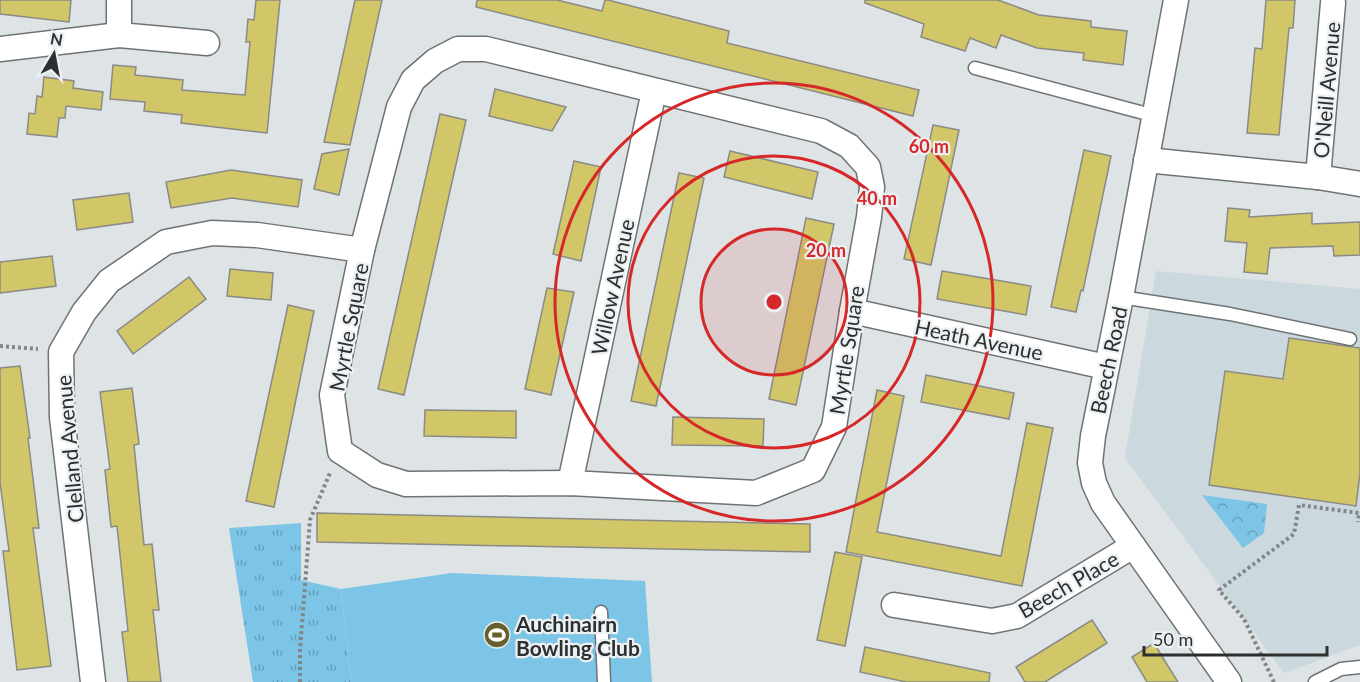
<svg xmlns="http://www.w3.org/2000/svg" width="1360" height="682" viewBox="0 0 1360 682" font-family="Lato,sans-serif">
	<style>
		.built { fill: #cbd8dd }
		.grass { fill: url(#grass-tufts) }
		.park { fill: url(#park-crowns) }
		.pitch { fill: #7cc5e6 }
		.building { fill: #d2c768; stroke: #8a8a86; stroke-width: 1.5 }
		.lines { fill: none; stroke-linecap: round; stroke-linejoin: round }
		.lane-casing { stroke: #6f7375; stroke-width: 15 }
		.street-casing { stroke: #6f7375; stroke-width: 27 }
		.path { stroke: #838688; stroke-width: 4; stroke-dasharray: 3 3; stroke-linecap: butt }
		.lane { stroke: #fff; stroke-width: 12 }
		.street { stroke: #fff; stroke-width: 24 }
		.ring { fill: none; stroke: #d62828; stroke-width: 3 }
		.labels { text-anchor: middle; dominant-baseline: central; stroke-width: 4.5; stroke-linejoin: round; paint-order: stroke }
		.street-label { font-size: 21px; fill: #2c2e2f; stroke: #ebf0f2 }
		.poi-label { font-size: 21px; font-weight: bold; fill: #2c2e2f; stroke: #ebf0f2; text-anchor: start }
		.centre { fill: #d62828; stroke: #ebf0f2; stroke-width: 3 }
		.ring-label { font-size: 18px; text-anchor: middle; font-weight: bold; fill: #d62828; stroke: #ebf0f2; stroke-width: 4.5; stroke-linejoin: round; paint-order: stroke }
	</style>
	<defs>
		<pattern id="grass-tufts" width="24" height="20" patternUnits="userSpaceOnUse" patternTransform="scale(1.5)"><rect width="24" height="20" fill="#7cc5e6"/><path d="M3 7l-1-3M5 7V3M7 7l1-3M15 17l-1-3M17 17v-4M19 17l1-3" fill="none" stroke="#66a0bb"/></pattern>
		<pattern id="park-crowns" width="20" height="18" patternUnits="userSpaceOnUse" patternTransform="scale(1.5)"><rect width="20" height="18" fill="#7cc5e6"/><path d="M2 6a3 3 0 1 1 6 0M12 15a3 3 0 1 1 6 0" fill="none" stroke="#66a0bb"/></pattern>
	</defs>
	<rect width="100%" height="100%" fill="#dee3e5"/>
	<polygon class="built" points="1156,271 1360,289 1360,645 1284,673 1125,458"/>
	<polygon class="grass" points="301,523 301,580 341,589 351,682 253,682 229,528"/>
	<polygon class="park" points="1202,495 1267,504 1264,533 1243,548"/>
	<polygon class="pitch" points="452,573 645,581 652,682 351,682 341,589"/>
	<g class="building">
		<polygon points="0,0 71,0 69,22 0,14"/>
		<polygon points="256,0 280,0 267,133 181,123 182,115 144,111 145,102 110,99 113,65 136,67 135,75 183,80 182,90 245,95 250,42 246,42 248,19 254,20"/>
		<polygon points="355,0 382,0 350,145 324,142"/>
		<polygon points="477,0 557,0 602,11 605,0 608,0 729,31 727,43 919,90 913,116 476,7"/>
		<polygon points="865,0 998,0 1039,15 1091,21 1091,27 1127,31 1123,65 1083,60 1084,53 1037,48 1001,35 996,48 970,38 965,51 921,37 924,24 865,3"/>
		<polygon points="1266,0 1295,0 1293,28 1289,28 1279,135 1247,133 1255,48 1262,49"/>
		<polygon points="44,77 74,81 73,88 103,92 101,110 66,106 65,118 59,118 57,137 27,134 29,113 35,114 37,96 42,97"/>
		<polygon points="495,89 566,107 552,131 489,116"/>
		<polygon points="440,114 466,120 404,395 378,389"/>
		<polygon points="933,125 959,130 931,265 904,259"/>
		<polygon points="349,149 339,195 314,189 322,154"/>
		<polygon points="1084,150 1111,156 1083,291 1081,290 1076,312 1051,307"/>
		<polygon points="730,151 818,172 812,199 724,177"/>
		<polygon points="574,161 601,167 581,261 553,254"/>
		<polygon points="231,170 302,180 298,207 232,198 171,208 166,182"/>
		<polygon points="679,173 704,178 656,406 631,401"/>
		<polygon points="129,193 133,222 77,230 73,200"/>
		<polygon points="1228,208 1250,210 1249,217 1312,213 1312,224 1360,222 1360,255 1334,256 1333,246 1270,248 1267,274 1244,272 1247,243 1225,241"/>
		<polygon points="806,218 834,224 796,405 769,399"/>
		<polygon points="52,256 56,286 0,293 0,262"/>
		<polygon points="230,269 273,273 271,300 227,296"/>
		<polygon points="942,271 1031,286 1026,315 937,299"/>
		<polygon points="189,277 206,299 133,354 117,331"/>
		<polygon points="547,288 574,292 551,395 525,389"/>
		<polygon points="288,305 314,311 274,507 246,501"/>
		<polygon points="1289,338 1360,348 1360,473 1356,506 1209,485 1225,371 1283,379"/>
		<polygon points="20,366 30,438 28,438 39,528 33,528 51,666 17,670 3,551 9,551 0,482 0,368"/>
		<polygon points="926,375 1014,393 1009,419 921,402"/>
		<polygon points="132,388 139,444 134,445 144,545 152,544 159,610 153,610 161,682 128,682 122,632 128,631 117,526 111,527 105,470 110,469 100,392"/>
		<polygon points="877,390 904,396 877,532 1001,556 1027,423 1053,428 1022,586 846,552"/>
		<polygon points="425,410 516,411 516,438 424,436"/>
		<polygon points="673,417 764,419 763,446 672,445"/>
		<polygon points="317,513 810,524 810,552 317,542"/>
		<polygon points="835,552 862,557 845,646 817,640"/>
		<polygon points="1092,620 1107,643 1045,682 1025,682 1016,667"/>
		<polygon points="1154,643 1163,658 1178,682 1147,682 1132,657"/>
		<polygon points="865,647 990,673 989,682 906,682 860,672"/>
	</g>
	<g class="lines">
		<defs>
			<g id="lane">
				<polyline points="975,68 1155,116"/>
				<polyline points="1121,297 1230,314 1350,339"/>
				<polyline points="601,612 604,682"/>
				<polyline points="1315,682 1341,669 1360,667"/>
			</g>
			<g id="street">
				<polyline points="119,0 119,35"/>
				<polyline points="1176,0 1121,297 1093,436 1090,463 1094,483 1103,503 1229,682"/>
				<polyline points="0,49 119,35 207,43"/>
				<polygon points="458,49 486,49 821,131 849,146 868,167 872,187 869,217 852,311 834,427 813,470 756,493 570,483 406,484 377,475 340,451 332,395 362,250 399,107 413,80 435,61"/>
				<polyline points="1146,160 1318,177 1360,184"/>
				<polyline points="1318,177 1333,3"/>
				<polyline points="852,311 1106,367"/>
				<polyline points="570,483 654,91"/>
				<polyline points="894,605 992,621 1017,616 1133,546"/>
				<polyline points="93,682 62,417 61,352 84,312 109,281 166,242 212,233 257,235 362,250"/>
			</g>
		</defs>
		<use href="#lane" class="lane-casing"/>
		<use href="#street" class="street-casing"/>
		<g class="path">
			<polyline points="0,346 38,349"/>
			<polyline points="300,682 300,650 310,520 330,473"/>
			<polyline points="1274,682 1244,619 1219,590 1294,534 1299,505 1359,513 1358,522"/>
		</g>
		<use href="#lane" class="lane"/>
		<use href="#street" class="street"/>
	</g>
	<circle cx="774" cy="302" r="73" fill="#d62828" fill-opacity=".12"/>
	<g class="ring">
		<circle cx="774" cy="302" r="73"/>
		<circle cx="774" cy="302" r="146"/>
		<circle cx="774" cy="302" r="219"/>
	</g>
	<defs>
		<symbol id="stadium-disc" viewBox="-11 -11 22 22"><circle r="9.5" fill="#66602d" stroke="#ebf0f2"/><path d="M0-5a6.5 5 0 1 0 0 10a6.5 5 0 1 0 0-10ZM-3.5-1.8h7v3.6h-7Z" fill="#fff"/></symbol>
	</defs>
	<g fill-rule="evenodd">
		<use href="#stadium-disc" x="482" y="620" width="30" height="30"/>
	</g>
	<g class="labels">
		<g class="street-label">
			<text transform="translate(1326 90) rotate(-85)">O'Neill Avenue</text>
			<text transform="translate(612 287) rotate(-78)">Willow Avenue</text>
			<text transform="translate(348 327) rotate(-79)">Myrtle Square</text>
			<text transform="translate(979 339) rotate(12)">Heath Avenue</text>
			<text transform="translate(846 350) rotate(-81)">Myrtle Square</text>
			<text transform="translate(1108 360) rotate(-78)">Beech Road</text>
			<text transform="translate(69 449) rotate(-95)">Clelland Avenue</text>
			<text transform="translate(1068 584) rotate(-30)">Beech Place</text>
		</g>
		<g class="poi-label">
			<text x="516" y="623">Auchinairn<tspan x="516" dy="24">Bowling Club</tspan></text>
		</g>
	</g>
	<circle cx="774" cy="302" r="9" class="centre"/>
	<g class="ring-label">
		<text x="929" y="153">60 m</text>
		<text x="877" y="205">40 m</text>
		<text x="826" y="257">20 m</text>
	</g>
	<g transform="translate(54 54) rotate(10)" stroke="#ebf0f2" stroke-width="4.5" paint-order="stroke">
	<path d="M0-4.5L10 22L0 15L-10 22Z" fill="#2c2e2f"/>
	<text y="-9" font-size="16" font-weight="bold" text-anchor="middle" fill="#2c2e2f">N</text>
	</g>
	<path d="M1144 646v9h183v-9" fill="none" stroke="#2c2e2f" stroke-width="3"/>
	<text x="1153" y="646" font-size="18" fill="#2c2e2f" stroke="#ebf0f2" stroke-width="4.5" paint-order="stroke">50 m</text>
</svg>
